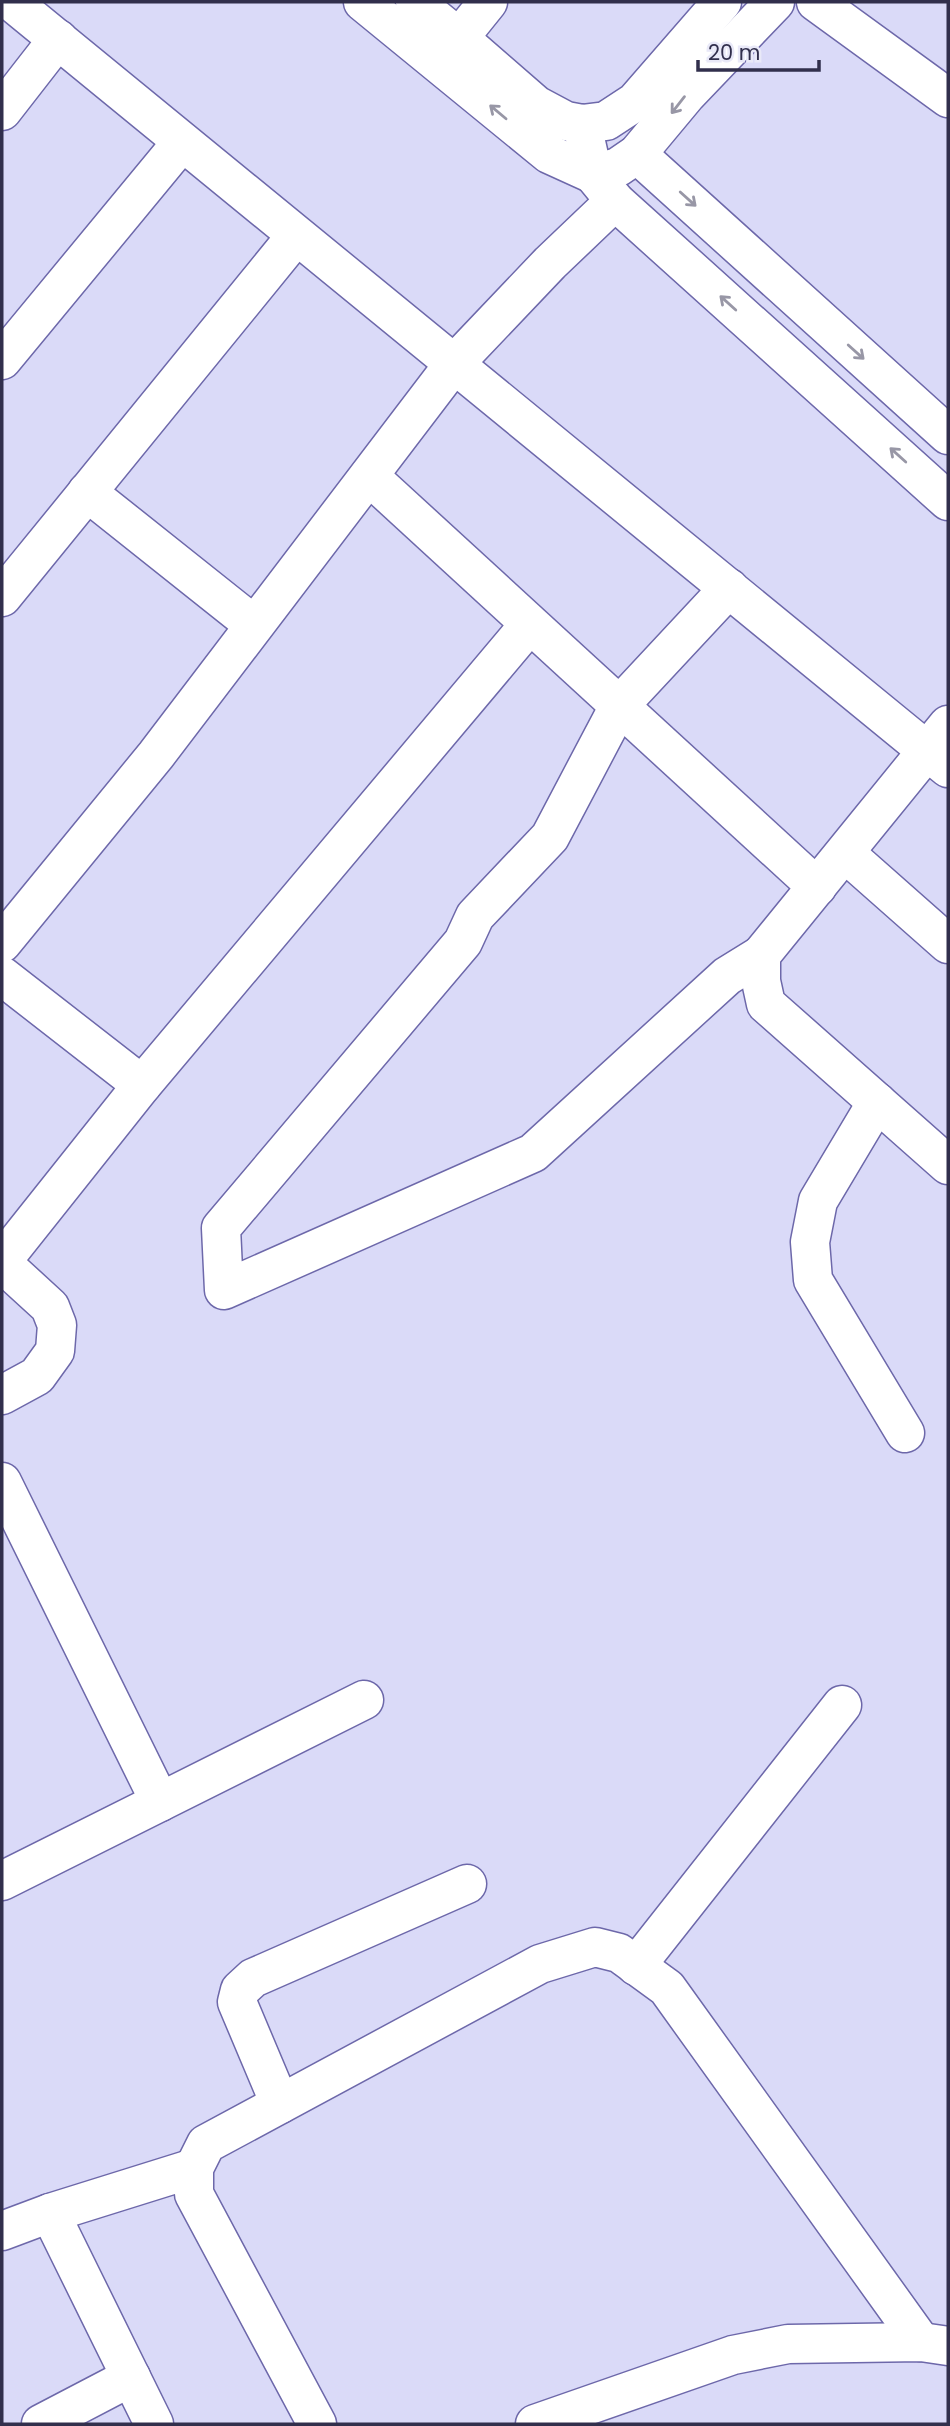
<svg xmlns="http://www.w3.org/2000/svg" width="950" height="2426" viewBox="0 0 950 2426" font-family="Poppins,sans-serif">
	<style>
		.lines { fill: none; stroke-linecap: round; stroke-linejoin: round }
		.minor-casing { stroke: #6d68aa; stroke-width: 41 }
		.minor { stroke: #fff; stroke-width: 38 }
		.oneway { stroke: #9897a6 }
	</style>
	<rect width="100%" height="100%" fill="#dadaf8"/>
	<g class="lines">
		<defs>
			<g id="minor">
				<polyline points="12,2 948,768"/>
				<polyline points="363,2 549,154 593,174 618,167 637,154 687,94 775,2"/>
				<polyline points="415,2 459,38 536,105 566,121 582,124 606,121 635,102 722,2"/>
				<polyline points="816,2 948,98"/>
				<polyline points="459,38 488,2"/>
				<polyline points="2,111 58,39"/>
				<polyline points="582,124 593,174 615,201 948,501"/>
				<polyline points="637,154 948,435"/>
				<polyline points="2,360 182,142"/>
				<polyline points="369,476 817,887"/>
				<polyline points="87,492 254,625"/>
				<polyline points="729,588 619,706 550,837 475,916 463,942 221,1228 224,1290 533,1153 727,976 761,955"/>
				<polyline points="2,597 296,236"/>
				<polyline points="948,725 761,955 761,981 766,1004 948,1165"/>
				<polyline points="845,853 948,944"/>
				<polyline points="2,943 156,755 453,365 550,263 615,201"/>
				<polyline points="2,976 142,1085"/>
				<polyline points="877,1102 818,1201 810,1242 813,1280 905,1433"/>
				<polyline points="2,1261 142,1085 529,625"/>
				<polyline points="2,1263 50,1307 57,1325 55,1351 37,1376 2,1395"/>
				<polyline points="2,1482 160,1802"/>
				<polyline points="2,1881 364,1700"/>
				<polyline points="636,1966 842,1705"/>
				<polyline points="280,2104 237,2002 240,1990 253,1978 467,1884"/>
				<polyline points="50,2213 154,2424"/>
				<polyline points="2,2231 50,2213 194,2168"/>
				<polyline points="41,2424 131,2377"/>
				<polyline points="317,2424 194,2194 194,2168 206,2144 540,1964 595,1947 619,1953 667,1988 921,2342"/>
				<polyline points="535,2424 733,2355 788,2344 921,2342 948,2346"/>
			</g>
		</defs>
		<use href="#minor" class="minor-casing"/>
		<use href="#minor" class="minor"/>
	</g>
	<defs><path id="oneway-shaft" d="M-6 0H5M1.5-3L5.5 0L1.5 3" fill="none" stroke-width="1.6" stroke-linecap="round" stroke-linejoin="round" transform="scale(1.75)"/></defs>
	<g class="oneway">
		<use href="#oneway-shaft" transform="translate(678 105) rotate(128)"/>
		<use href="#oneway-shaft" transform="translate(498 112) rotate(-140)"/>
		<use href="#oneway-shaft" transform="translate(688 199) rotate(42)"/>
		<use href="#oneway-shaft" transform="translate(728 303) rotate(-138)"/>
		<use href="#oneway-shaft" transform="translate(856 352) rotate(42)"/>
		<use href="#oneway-shaft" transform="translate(898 455) rotate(-138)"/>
	</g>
	<rect width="950" height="2426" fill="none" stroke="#312f4c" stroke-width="7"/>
	<path d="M698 60v10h121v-10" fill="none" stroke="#312f4c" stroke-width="3.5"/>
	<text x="708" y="60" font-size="21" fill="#312f4c" stroke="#e9e9f8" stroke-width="5" paint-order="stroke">20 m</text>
</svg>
